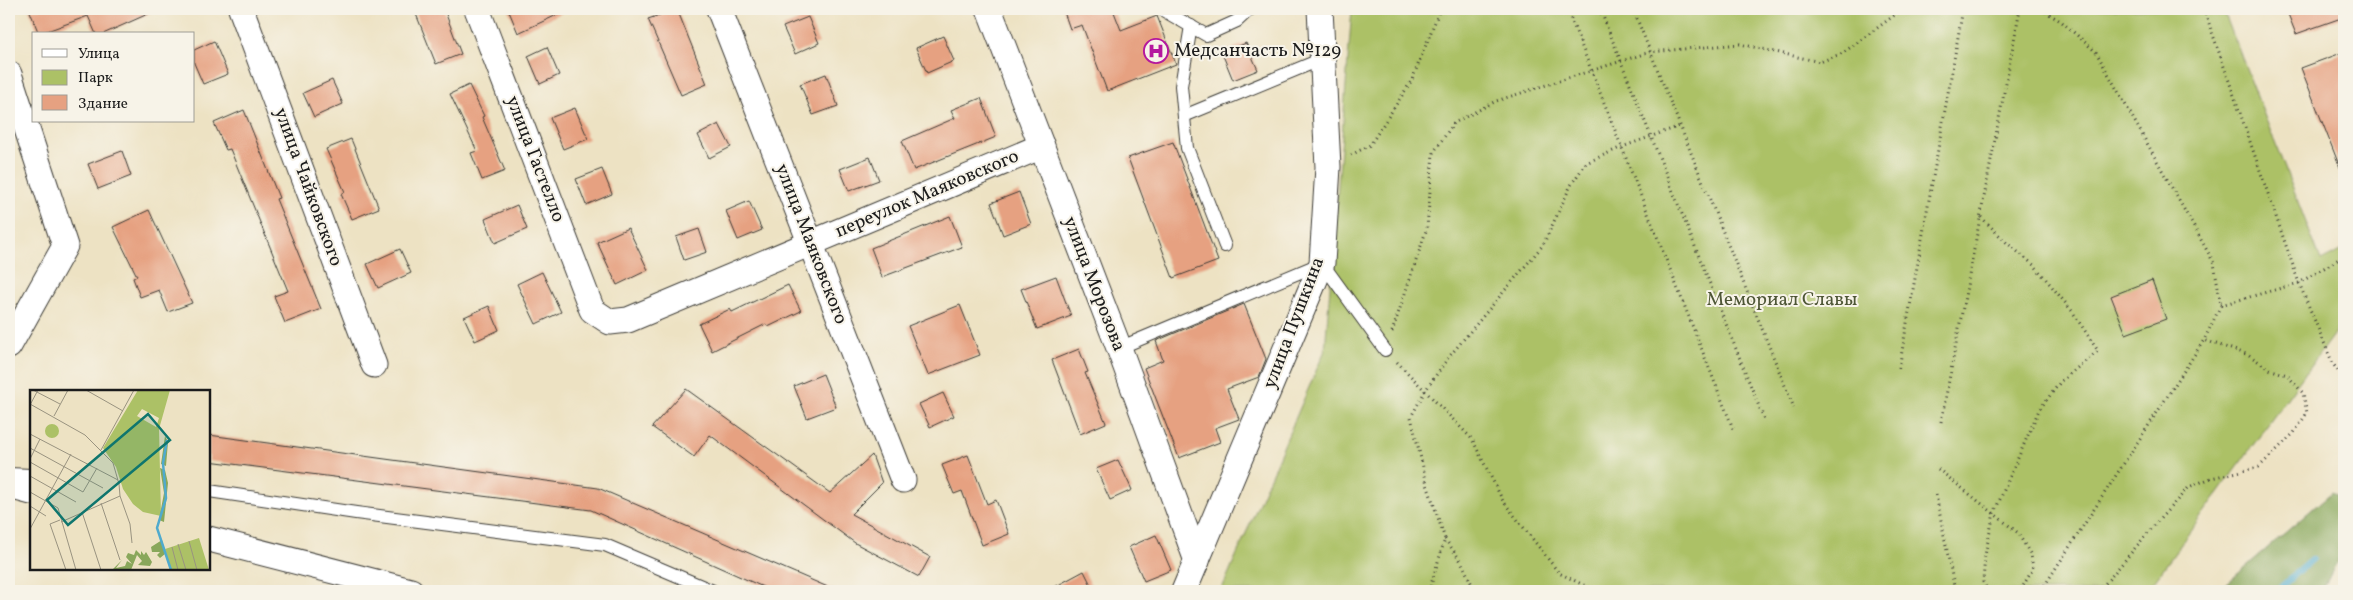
<svg xmlns="http://www.w3.org/2000/svg" width="2353" height="600" viewBox="0 0 2353 600" font-family="Vollkorn,serif">
	<style>
		.green { fill: #acc166; stroke: #646e41 }
		.forest { fill: #89a75b; stroke: #52623c }
		.lines { fill: none; stroke-linecap: round; stroke-linejoin: round }
		.stream { stroke: #50aacd; stroke-width: 6 }
		.building { fill: #e6a181 }
		.service-casing { stroke: #3b3a35; stroke-width: 14 }
		.minor-casing { stroke: #3b3a35; stroke-width: 27 }
		.path { stroke: #3b3a35; stroke-width: 3; stroke-dasharray: 1 4; stroke-linecap: butt }
		.service { stroke: #fff; stroke-width: 12 }
		.minor { stroke: #fff; stroke-width: 25 }
		.labels { text-anchor: middle; dominant-baseline: central; stroke-width: 4; stroke-linejoin: round; paint-order: stroke }
		.poi-label { font-size: 19px; fill: #1c1c1c; stroke: #f7f3e8; text-anchor: start }
		.street-label { font-size: 19px; fill: #1c1c1c; stroke: #f7f3e8 }
		.park-label { font-size: 19px; fill: #4e5636; stroke: #f7f3e8 }
		.inset-river { fill: none; stroke: #50aacd; stroke-width: 2.5 }
		.inset-road { fill: none; stroke: #999380; stroke-width: 1 }
		.view { fill: #0f766e; fill-opacity: 0.15; stroke: #0f766e; stroke-width: 2.5 }
		.inset-edge { fill: none; stroke: #1c1c1c; stroke-width: 2.5 }
	</style>
	<rect width="100%" height="100%" fill="#f7f3e8"/>
	<filter id="ink" filterUnits="userSpaceOnUse"><feTurbulence type="fractalNoise" baseFrequency=".02" numOctaves="2"/><feDisplacementMap in="SourceGraphic" scale="10" xChannelSelector="R" yChannelSelector="G"/><feConvolveMatrix kernelMatrix="1 2 1 2 8 2 1 2 1" color-interpolation-filters="sRGB"/></filter>
	<filter id="wash" filterUnits="userSpaceOnUse"><feTurbulence type="fractalNoise" baseFrequency=".0096" numOctaves="4" result="noise"/><feDisplacementMap in="SourceGraphic" scale="20" xChannelSelector="R" yChannelSelector="G"/><feGaussianBlur stdDeviation="1.12" result="paint"/><feColorMatrix in="noise" values="0 0 0 0 0 0 0 0 0 0 0 0 0 0 0 0 0 1.4 0 .05"/><feComposite in="paint" operator="in"/></filter>
	<g filter="url(#wash)">
		<rect width="100%" height="100%" fill="#ede2c3"/>
		<polygon class="green" points="1352,9 2223,9 2321,261 2344,249 2344,320 2147,591 1221,591 1325,350"/>
		<polygon class="forest" points="2332,492 2344,502 2344,548 2322,591 2218,591"/>
		<g class="lines">
			<polyline class="stream" points="2276,591 2313,559"/>
		</g>
		<g id="blocks">
			<g class="building">
				<polygon points="29,9 159,9 103,34 96,34 88,16 39,34"/>
				<polygon points="414,9 444,9 461,54 436,64"/>
				<polygon points="508,9 570,9 518,33"/>
				<polygon points="677,9 707,84 681,95 648,19"/>
				<polygon points="1063,9 1119,9 1114,12 1121,30 1157,16 1176,64 1107,91 1082,25 1070,29"/>
				<polygon points="2286,9 2344,9 2344,17 2296,34"/>
				<polygon points="808,17 819,43 795,54 783,27"/>
				<polygon points="943,36 954,61 927,73 916,48"/>
				<polygon points="214,41 228,74 203,84 194,63 194,50"/>
				<polygon points="1246,43 1258,70 1233,80 1222,53"/>
				<polygon points="547,47 559,75 540,84 528,56"/>
				<polygon points="2344,52 2344,175 2343,175 2301,68"/>
				<polygon points="826,74 838,106 813,115 800,84"/>
				<polygon points="332,80 343,104 314,117 303,93"/>
				<polygon points="469,85 484,116 482,117 505,171 482,180 471,153 477,151 450,94"/>
				<polygon points="981,98 996,137 914,170 902,141 955,118 951,110"/>
				<polygon points="575,108 588,139 563,149 550,118"/>
				<polygon points="244,110 279,198 276,199 321,309 285,323 274,296 288,291 230,149 226,150 214,123"/>
				<polygon points="719,124 731,147 709,158 698,135"/>
				<polygon points="351,139 379,208 352,219 341,194 345,192 326,149"/>
				<polygon points="1173,142 1218,261 1173,278 1128,158"/>
				<polygon points="122,151 131,176 98,189 88,164"/>
				<polygon points="870,157 879,180 849,191 840,169"/>
				<polygon points="602,169 612,194 586,205 576,179"/>
				<polygon points="1019,192 1031,224 1003,235 991,203"/>
				<polygon points="749,201 762,230 738,240 726,211"/>
				<polygon points="517,205 527,229 495,243 485,219"/>
				<polygon points="149,210 192,303 168,312 159,290 140,297 133,278 137,276 113,227"/>
				<polygon points="950,216 962,247 882,277 871,248"/>
				<polygon points="628,228 648,270 617,285 597,242"/>
				<polygon points="699,229 707,252 684,260 676,237"/>
				<polygon points="400,249 411,273 378,288 367,264"/>
				<polygon points="542,272 561,312 536,324 517,284"/>
				<polygon points="1056,276 1071,316 1037,329 1021,289"/>
				<polygon points="2152,280 2166,319 2126,334 2111,296"/>
				<polygon points="788,285 801,311 768,327 766,324 712,351 699,324 730,309 732,312"/>
				<polygon points="1244,304 1266,359 1259,377 1227,389 1239,419 1215,428 1220,442 1179,458 1144,368 1163,360 1156,341"/>
				<polygon points="960,305 980,355 928,375 908,326"/>
				<polygon points="489,306 499,330 475,341 464,317"/>
				<polygon points="1079,349 1088,372 1085,373 1106,423 1080,434 1052,360"/>
				<polygon points="823,374 836,407 807,418 794,386"/>
				<polygon points="686,389 830,493 872,455 882,483 851,514 930,557 919,577 855,543 710,435 694,457 652,427"/>
				<polygon points="943,393 954,416 930,427 919,404"/>
				<polygon points="209,435 598,488 837,591 772,591 591,510 209,461"/>
				<polygon points="968,455 987,504 996,500 1009,534 982,545 962,491 954,494 942,465"/>
				<polygon points="1118,460 1132,490 1110,500 1096,469"/>
				<polygon points="1156,535 1171,570 1144,581 1129,547"/>
				<polygon points="1084,571 1094,591 1047,591"/>
			</g>
		</g>
	</g>
	<g filter="url(#ink)">
		<use href="#blocks" fill-opacity="0" stroke="#3b3a35" stroke-width="1"/>
		<g class="lines">
			<defs>
				<g id="service">
					<polyline points="1161,9 1206,35 1237,21 1250,9"/>
					<polyline points="1191,26 1181,86 1187,148 1225,246"/>
					<polyline points="1184,116 1322,59"/>
					<polyline points="1119,348 1322,263 1385,350"/>
					<polyline points="9,474 31,475"/>
					<polyline points="209,491 356,513 605,545 713,591"/>
				</g>
				<g id="minor">
					<polyline points="241,9 374,365"/>
					<polyline points="477,9 592,310 610,322 628,320 1042,146"/>
					<polyline points="719,9 903,480"/>
					<polyline points="989,9 1119,348 1197,561"/>
					<polyline points="9,74 65,246 9,346"/>
					<polyline points="9,486 31,492"/>
					<polyline points="209,539 411,591"/>
					<polyline points="1184,591 1322,263 1328,167 1320,9"/>
				</g>
			</defs>
			<use href="#service" class="service-casing"/>
			<use href="#minor" class="minor-casing"/>
			<g class="path">
				<polyline points="1567,9 1734,431"/>
				<polyline points="1600,9 1764,419"/>
				<polyline points="1633,9 1794,408"/>
				<polyline points="2041,9 2062,22 2096,52 2214,263 2221,305 2204,340 2041,591"/>
				<polyline points="2204,9 2299,283 2333,364 2344,379"/>
				<polyline points="1351,155 1370,145 1412,80 1440,9"/>
				<polyline points="1981,217 2007,243 2035,266 2072,311 2098,351 2061,381 2039,410 1994,513 1985,555 1983,582 1988,591"/>
				<polyline points="2221,305 2299,283 2344,256"/>
				<polyline points="1392,332 1427,228 1433,153 1454,123 1496,101 1650,52 1740,44 1820,62 1843,53 1903,9"/>
				<polyline points="1397,362 1472,439 1503,501 1559,573 1596,591"/>
				<polyline points="1899,368 1963,9"/>
				<polyline points="1941,422 2020,9"/>
				<polyline points="1938,469 2017,532 2031,555 2033,569 2020,591"/>
				<polyline points="1936,495 1955,591"/>
				<polyline points="1445,539 1461,561 1475,591"/>
				<polyline points="1429,591 1445,539 1427,484 1411,417 1425,391 1448,358 1543,245 1571,185 1586,163 1622,147 1680,126"/>
				<polyline points="2099,591 2157,522 2189,487 2211,478 2259,467 2294,433 2307,413 2303,393 2287,375 2269,369 2249,355 2204,340"/>
			</g>
			<use href="#service" class="service"/>
			<use href="#minor" class="minor"/>
		</g>
	</g>
	<defs>
		<symbol id="hospital-ring" viewBox="-11 -11 22 22"><circle r="9.5" fill="#f7f3e8" stroke="#b5179e" stroke-width="1.5"/><path d="M-5-5h3v3.5h4V-5h3V5h-3V1.5h-4V5h-3Z" fill="#b5179e"/></symbol>
	</defs>
	<g fill-rule="evenodd">
		<use href="#hospital-ring" x="1142" y="37" width="28" height="28"/>
	</g>
	<g class="labels">
		<g class="poi-label">
			<text x="1174" y="51">Медсанчасть №129</text>
		</g>
		<g class="street-label">
			<text transform="translate(535 159) rotate(69)">улица Гастелло</text>
			<text transform="translate(308 187) rotate(70)">улица Чайковского</text>
			<text transform="translate(927 194) rotate(-23)">переулок Маяковского</text>
			<text transform="translate(811 244) rotate(69)">улица Маяковского</text>
			<text transform="translate(1094 284) rotate(69)">улица Морозова</text>
			<text transform="translate(1294 323) rotate(-69)">улица Пушкина</text>
		</g>
		<g class="park-label">
			<text x="1782" y="300">Мемориал Славы</text>
		</g>
	</g>
	<g transform="translate(30 390)">
		<rect width="180" height="180" fill="#ede2c3"/>
		<path d="M108 0H140L129 39 131 126 113 122 103 114 93 99 86 77 73 58ZM112 19 129 28 126 37 107 26ZM15 41a7 7 0 1 1 14 0a7 7 0 1 1-14 0ZM169 148 179 180H141L135 159Z" fill="#acc166" fill-rule="evenodd"/>
		<path d="M135 46 138 52 136 76 131 74ZM130 78 135 80 138 93 134 132 129 130 134 103ZM132 150 135 164 130 168 127 165 130 162H122L121 157ZM106 160 111 165V161L114 165 116 162 122 172 120 176 108 175 112 171 107 165 101 180H82L92 170 86 178 95 176 97 171 102 174 96 167 98 163 104 165Z" fill="#89a75b"/>
		<path class="inset-river" d="M137 50 133 73 136 108 127 138 141 180"/>
		<path class="inset-road" d="M3 0 30 14M56 0 93 21M0 14 55 45 83 73 89 94 90 106 31 132M0 15 8 0M24 26 38 0M0 44 88 90M0 58 73 98M71 60 104 0M0 69 10 49M0 72 53 102 67 78M0 86 46 112M0 102 28 118 46 180M90 106 100 134 102 153M71 113 90 170M0 116 16 126M52 122 71 180M30 130 20 134 36 180M0 139 41 64M159 151 167 180M148 154 156 180M142 157 148 180"/>
		<path class="view" d="M118 24 140 50 38 135 17 110Z"/>
		<rect width="180" height="180" class="inset-edge"/>
	</g>
	<rect width="2353" height="600" fill="none" stroke="#f7f3e8" stroke-width="30"/>
	<rect x="32" y="32" width="162" height="90" fill="#f7f3e8" stroke="#9f9d96"/>
	<rect x="42" y="49" width="25" height="8" fill="#ffffff" stroke="#9f9d96"/>
	<text x="78" y="58" font-size="15" fill="#1c1c1c">Улица</text>
	<rect x="42" y="70" width="25" height="15" fill="#acc166" stroke="#9f9d96"/>
	<text x="78" y="82" font-size="15" fill="#1c1c1c">Парк</text>
	<rect x="42" y="95" width="25" height="15" fill="#e6a181" stroke="#9f9d96"/>
	<text x="78" y="108" font-size="15" fill="#1c1c1c">Здание</text>
</svg>
